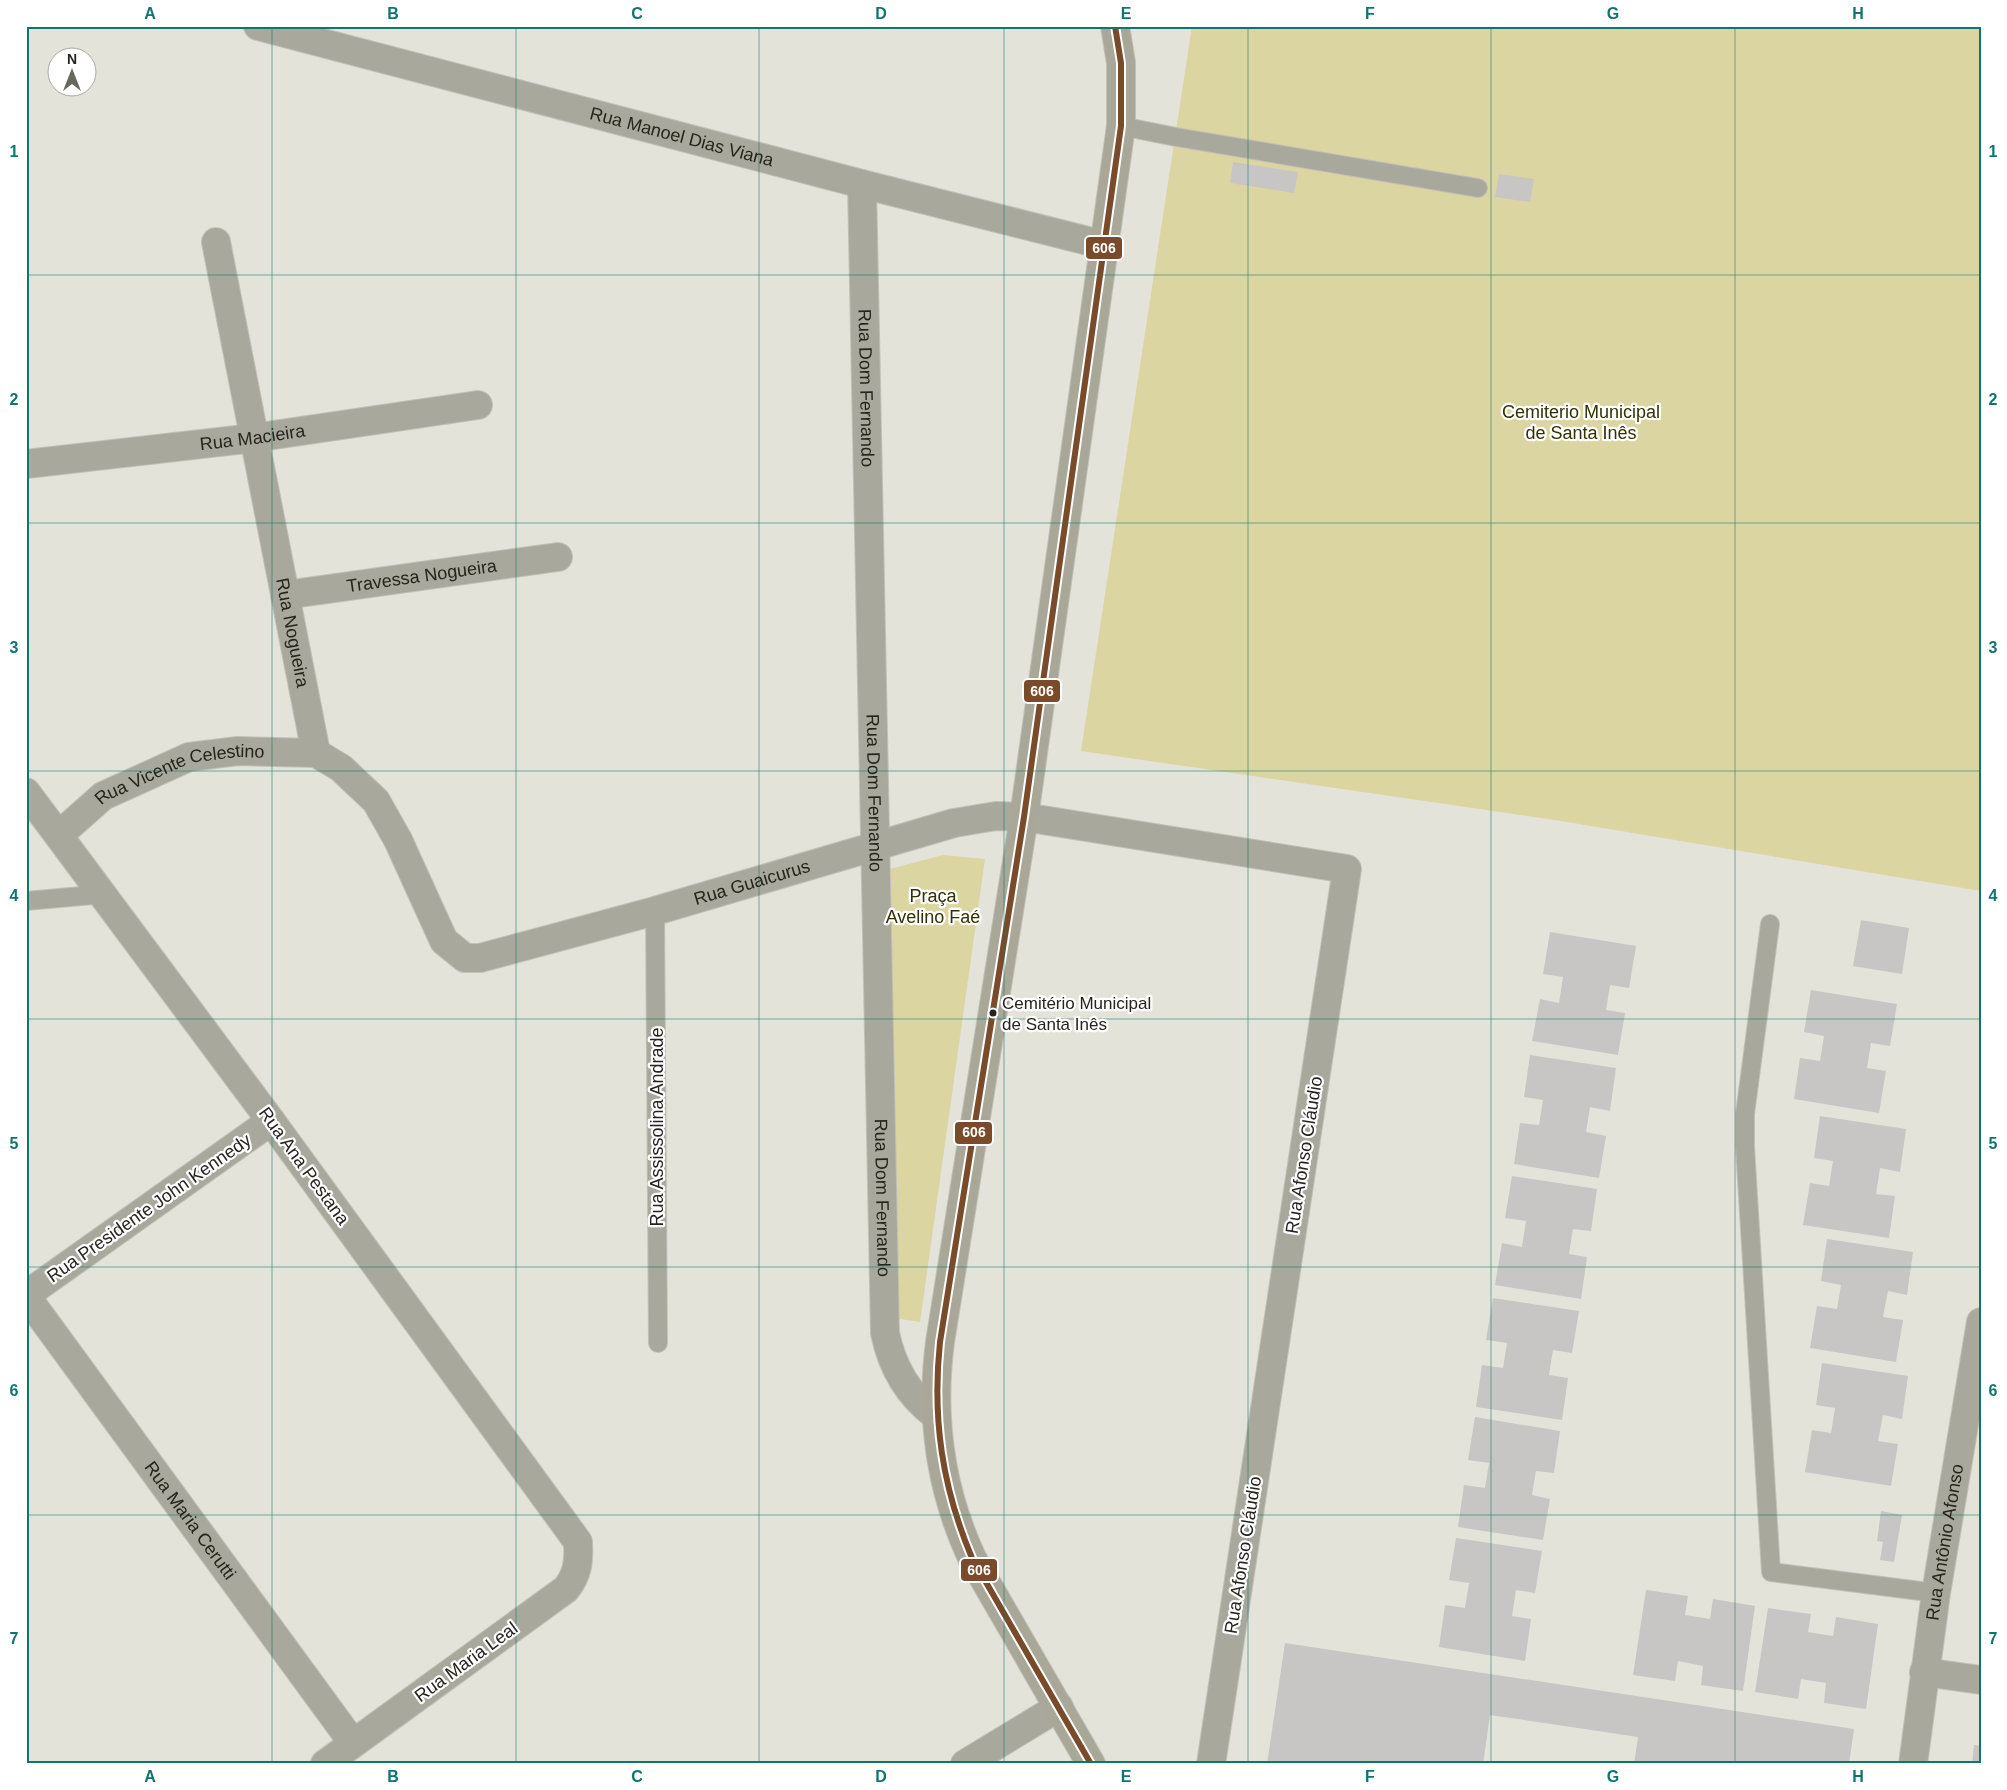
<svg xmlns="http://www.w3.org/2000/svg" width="2007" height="1790" viewBox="0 0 2007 1790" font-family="Helvetica,sans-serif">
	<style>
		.green { fill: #dbd5a1 }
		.building { fill: #c8c6c4 }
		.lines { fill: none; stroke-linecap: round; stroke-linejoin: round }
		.service-casing { stroke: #c1c0b8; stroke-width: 20 }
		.minor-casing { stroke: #c1c0b8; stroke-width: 30 }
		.tertiary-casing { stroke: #c1c0b8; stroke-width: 30 }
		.secondary-casing { stroke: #c1c0b8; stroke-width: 30 }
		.service { stroke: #a9a89c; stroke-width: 18 }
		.minor { stroke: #a9a89c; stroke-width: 28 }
		.tertiary { stroke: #a9a89c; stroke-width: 28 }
		.secondary { stroke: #a8a798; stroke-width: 28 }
		.bus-1-casing { stroke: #fff; stroke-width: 10 }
		.bus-1 { stroke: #7a4b2a; stroke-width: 6 }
		.grid { fill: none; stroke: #0f766e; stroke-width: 1; stroke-opacity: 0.55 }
		.bus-dot { fill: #25241d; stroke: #fff; stroke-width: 2 }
		.labels { text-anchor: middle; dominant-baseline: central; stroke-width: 4.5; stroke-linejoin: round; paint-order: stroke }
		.bus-label { font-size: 17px; fill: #25241d; stroke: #fff; text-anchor: start }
		.street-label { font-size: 18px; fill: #25241d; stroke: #fff }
		.park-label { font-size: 18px; fill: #343006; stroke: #fff }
		.line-badge { stroke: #fff; stroke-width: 2 }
		.badge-label { font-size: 14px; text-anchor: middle; font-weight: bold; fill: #fff }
		.neatline { fill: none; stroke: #0f766e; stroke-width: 2 }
		.grid-label { font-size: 16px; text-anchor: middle; font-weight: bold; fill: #0f766e }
	</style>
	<rect width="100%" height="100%" fill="#e4e3d9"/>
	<g class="green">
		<polygon points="1192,26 1981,26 1981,891 1555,820 1081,751"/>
		<polygon points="943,855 985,859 920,1322 894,1318 886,870"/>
	</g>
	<g class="building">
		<polygon points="1233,162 1298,172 1294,193 1230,183"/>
		<polygon points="1499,174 1534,179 1530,202 1495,197"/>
		<polygon points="1861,920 1909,928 1902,974 1853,966"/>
		<polygon points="1550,932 1636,946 1629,988 1610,985 1606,1010 1625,1013 1618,1055 1532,1041 1540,999 1559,1003 1563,977 1543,974"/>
		<polygon points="1811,990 1897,1004 1890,1046 1871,1043 1867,1068 1886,1071 1879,1113 1794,1099 1800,1058 1820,1061 1824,1036 1804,1032"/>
		<polygon points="1530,1055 1616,1068 1610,1111 1590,1107 1586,1132 1606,1136 1599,1178 1514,1164 1520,1123 1539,1125 1543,1100 1524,1097"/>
		<polygon points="1820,1116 1906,1129 1900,1172 1880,1168 1876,1194 1895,1196 1889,1238 1803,1225 1810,1183 1829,1186 1833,1161 1814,1158"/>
		<polygon points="1512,1176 1597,1189 1591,1231 1573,1229 1569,1254 1587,1257 1581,1299 1495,1285 1502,1243 1522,1247 1526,1221 1505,1218"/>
		<polygon points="1827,1239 1913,1252 1907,1295 1888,1291 1883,1317 1903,1320 1896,1362 1810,1348 1817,1306 1837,1309 1841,1285 1821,1281"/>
		<polygon points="1493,1298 1579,1311 1572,1353 1553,1350 1549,1375 1568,1378 1562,1420 1476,1407 1482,1365 1503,1368 1507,1343 1486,1340"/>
		<polygon points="1822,1363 1908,1376 1902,1419 1883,1415 1878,1441 1898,1444 1891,1486 1805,1472 1812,1430 1831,1433 1835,1408 1816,1405"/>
		<polygon points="1475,1417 1560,1431 1554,1473 1536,1471 1532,1495 1550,1499 1543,1540 1458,1527 1464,1485 1485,1488 1489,1463 1468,1460"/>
		<polygon points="1881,1511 1902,1515 1894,1562 1880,1560 1883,1542 1877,1541"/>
		<polygon points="1456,1538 1542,1551 1535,1593 1516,1590 1512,1616 1531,1619 1525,1661 1439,1647 1445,1605 1465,1608 1469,1583 1449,1580"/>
		<polygon points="1646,1590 1688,1596 1685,1615 1710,1619 1713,1599 1755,1606 1743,1691 1701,1685 1703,1666 1678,1661 1675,1681 1633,1675"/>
		<polygon points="1768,1608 1811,1614 1808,1632 1833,1636 1836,1617 1878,1624 1866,1709 1824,1703 1826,1683 1801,1679 1798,1699 1755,1692"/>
		<polygon points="1285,1643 1854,1729 1849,1764 1634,1764 1638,1737 1490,1715 1483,1764 1267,1764"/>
		<polygon points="1974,1745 1981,1746 1981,1764 1972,1764"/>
	</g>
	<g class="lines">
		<defs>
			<g id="service">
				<polyline points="1121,126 1176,137 1478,188"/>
				<polyline points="26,901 104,894"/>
				<polyline points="655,911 658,1343"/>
				<polyline points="1770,924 1745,1114 1745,1147 1771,1572 1936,1593"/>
			</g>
			<g id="minor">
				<path id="s1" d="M258 26 862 184 1104 245"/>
				<path id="s2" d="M862 184 885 1333C892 1367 907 1394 935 1415"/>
				<path id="s3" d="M216 242 316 753 341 768 376 801 398 840 444 941 465 958H480L655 911 954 823 996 816 1024 817 1347 869 1211 1764"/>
				<path id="s4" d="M26 464 254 438 478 405"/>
				<path id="s5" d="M285 595 558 557"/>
				<path id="s6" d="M59 835 103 796 189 757 238 751 316 753"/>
				<path d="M271 1121 578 1542C579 1561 578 1574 566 1589L325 1764"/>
				<path id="s7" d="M26 1296 353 1743"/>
				<polyline points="1924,1672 1981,1680"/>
				<polyline points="965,1764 1059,1707"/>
				<path id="s8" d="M1913 1764 1936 1593 1981 1322"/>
			</g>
			<polyline id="tertiary" points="26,792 271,1121 26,1295"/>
			<path id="secondary" d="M1091 1764 972 1558C940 1489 930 1418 940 1342L1024 817 1121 126V63L1115 26"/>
		</defs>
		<use href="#service" class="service-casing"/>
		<use href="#minor" class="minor-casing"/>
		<use href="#tertiary" class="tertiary-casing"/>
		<use href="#secondary" class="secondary-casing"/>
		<use href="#service" class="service"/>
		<use href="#minor" class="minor"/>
		<use href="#tertiary" class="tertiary"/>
		<use href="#secondary" class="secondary"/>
		<defs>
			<path id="bus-1" d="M1091 1764 972 1558C942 1487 932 1418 940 1342L1024 817 1121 126V63L1115 26"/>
		</defs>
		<use href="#bus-1" class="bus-1-casing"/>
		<use href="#bus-1" class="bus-1"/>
	</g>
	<path class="grid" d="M272 26V1764M516 26V1764M759 26V1764M1004 26V1764M1248 26V1764M1491 26V1764M1735 26V1764M26 275H1981M26 523H1981M26 771H1981M26 1019H1981M26 1267H1981M26 1515H1981"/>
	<circle class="bus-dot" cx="993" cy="1013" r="4.5"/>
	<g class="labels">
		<g class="bus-label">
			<text x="1002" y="1003">Cemitério Municipal<tspan x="1002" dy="21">de Santa Inês</tspan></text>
		</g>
		<g class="street-label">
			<text stroke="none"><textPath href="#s1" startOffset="438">Rua Manoel Dias Viana</textPath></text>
			<text stroke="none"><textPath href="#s2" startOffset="204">Rua Dom Fernando</textPath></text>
			<text stroke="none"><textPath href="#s4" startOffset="228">Rua Macieira</textPath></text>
			<text stroke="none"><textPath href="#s5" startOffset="138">Travessa Nogueira</textPath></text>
			<text stroke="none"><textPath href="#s3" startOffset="398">Rua Nogueira</textPath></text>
			<text stroke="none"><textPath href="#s6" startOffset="140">Rua Vicente Celestino</textPath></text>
			<text stroke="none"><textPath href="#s2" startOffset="609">Rua Dom Fernando</textPath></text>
			<text stroke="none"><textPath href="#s3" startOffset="1078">Rua Guaicurus</textPath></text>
			<text transform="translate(657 1127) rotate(-90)">Rua Assissolina Andrade</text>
			<text transform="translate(1304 1155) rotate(-81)">Rua Afonso Cláudio</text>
			<text transform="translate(304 1166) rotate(54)">Rua Ana Pestana</text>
			<text stroke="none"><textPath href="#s2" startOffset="1014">Rua Dom Fernando</textPath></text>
			<text transform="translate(149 1208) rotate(-35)">Rua Presidente John Kennedy</text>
			<text stroke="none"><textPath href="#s7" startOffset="278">Rua Maria Cerutti</textPath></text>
			<text stroke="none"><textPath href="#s8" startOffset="224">Rua Antônio Afonso</textPath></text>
			<text transform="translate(1243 1555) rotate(-81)">Rua Afonso Cláudio</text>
			<text transform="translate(466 1662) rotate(-36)">Rua Maria Leal</text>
		</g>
		<g class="park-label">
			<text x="1581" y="412">Cemiterio Municipal<tspan x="1581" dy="21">de Santa Inês</tspan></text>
			<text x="933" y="896">Praça<tspan x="933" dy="21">Avelino Faé</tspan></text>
		</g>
	</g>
	<g class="line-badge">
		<rect x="1085" y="236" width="38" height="24" rx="5" fill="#7a4b2a"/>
		<rect x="1023" y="679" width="38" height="24" rx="5" fill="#7a4b2a"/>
		<rect x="954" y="1121" width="39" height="24" rx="5" fill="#7a4b2a"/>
		<rect x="960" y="1558" width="38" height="24" rx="5" fill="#7a4b2a"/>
	</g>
	<g class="badge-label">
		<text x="1104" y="253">606</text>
		<text x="1042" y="696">606</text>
		<text x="974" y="1137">606</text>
		<text x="979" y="1575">606</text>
	</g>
	<rect width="2007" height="1790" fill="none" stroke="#ffffff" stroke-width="55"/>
	<g transform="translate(72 72)"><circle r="24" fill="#ffffff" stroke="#a8a7a5"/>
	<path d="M0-4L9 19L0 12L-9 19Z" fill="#68675f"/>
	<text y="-8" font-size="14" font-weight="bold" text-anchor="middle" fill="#25241d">N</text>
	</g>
	<rect x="28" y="28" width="1952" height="1734" class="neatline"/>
	<g class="grid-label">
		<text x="150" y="19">A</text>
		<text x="393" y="19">B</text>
		<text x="637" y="19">C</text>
		<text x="881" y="19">D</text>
		<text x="1126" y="19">E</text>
		<text x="1370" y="19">F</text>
		<text x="1613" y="19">G</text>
		<text x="1858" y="19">H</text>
		<text x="14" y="157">1</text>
		<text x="1993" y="157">1</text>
		<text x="14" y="405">2</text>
		<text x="1993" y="405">2</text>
		<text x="14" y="653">3</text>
		<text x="1993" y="653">3</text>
		<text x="14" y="901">4</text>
		<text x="1993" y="901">4</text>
		<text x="14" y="1149">5</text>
		<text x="1993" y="1149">5</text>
		<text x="14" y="1396">6</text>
		<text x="1993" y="1396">6</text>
		<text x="14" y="1644">7</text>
		<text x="1993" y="1644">7</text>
		<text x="150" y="1782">A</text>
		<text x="393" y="1782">B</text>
		<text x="637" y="1782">C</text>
		<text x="881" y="1782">D</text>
		<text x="1126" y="1782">E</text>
		<text x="1370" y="1782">F</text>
		<text x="1613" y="1782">G</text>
		<text x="1858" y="1782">H</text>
	</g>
</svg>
